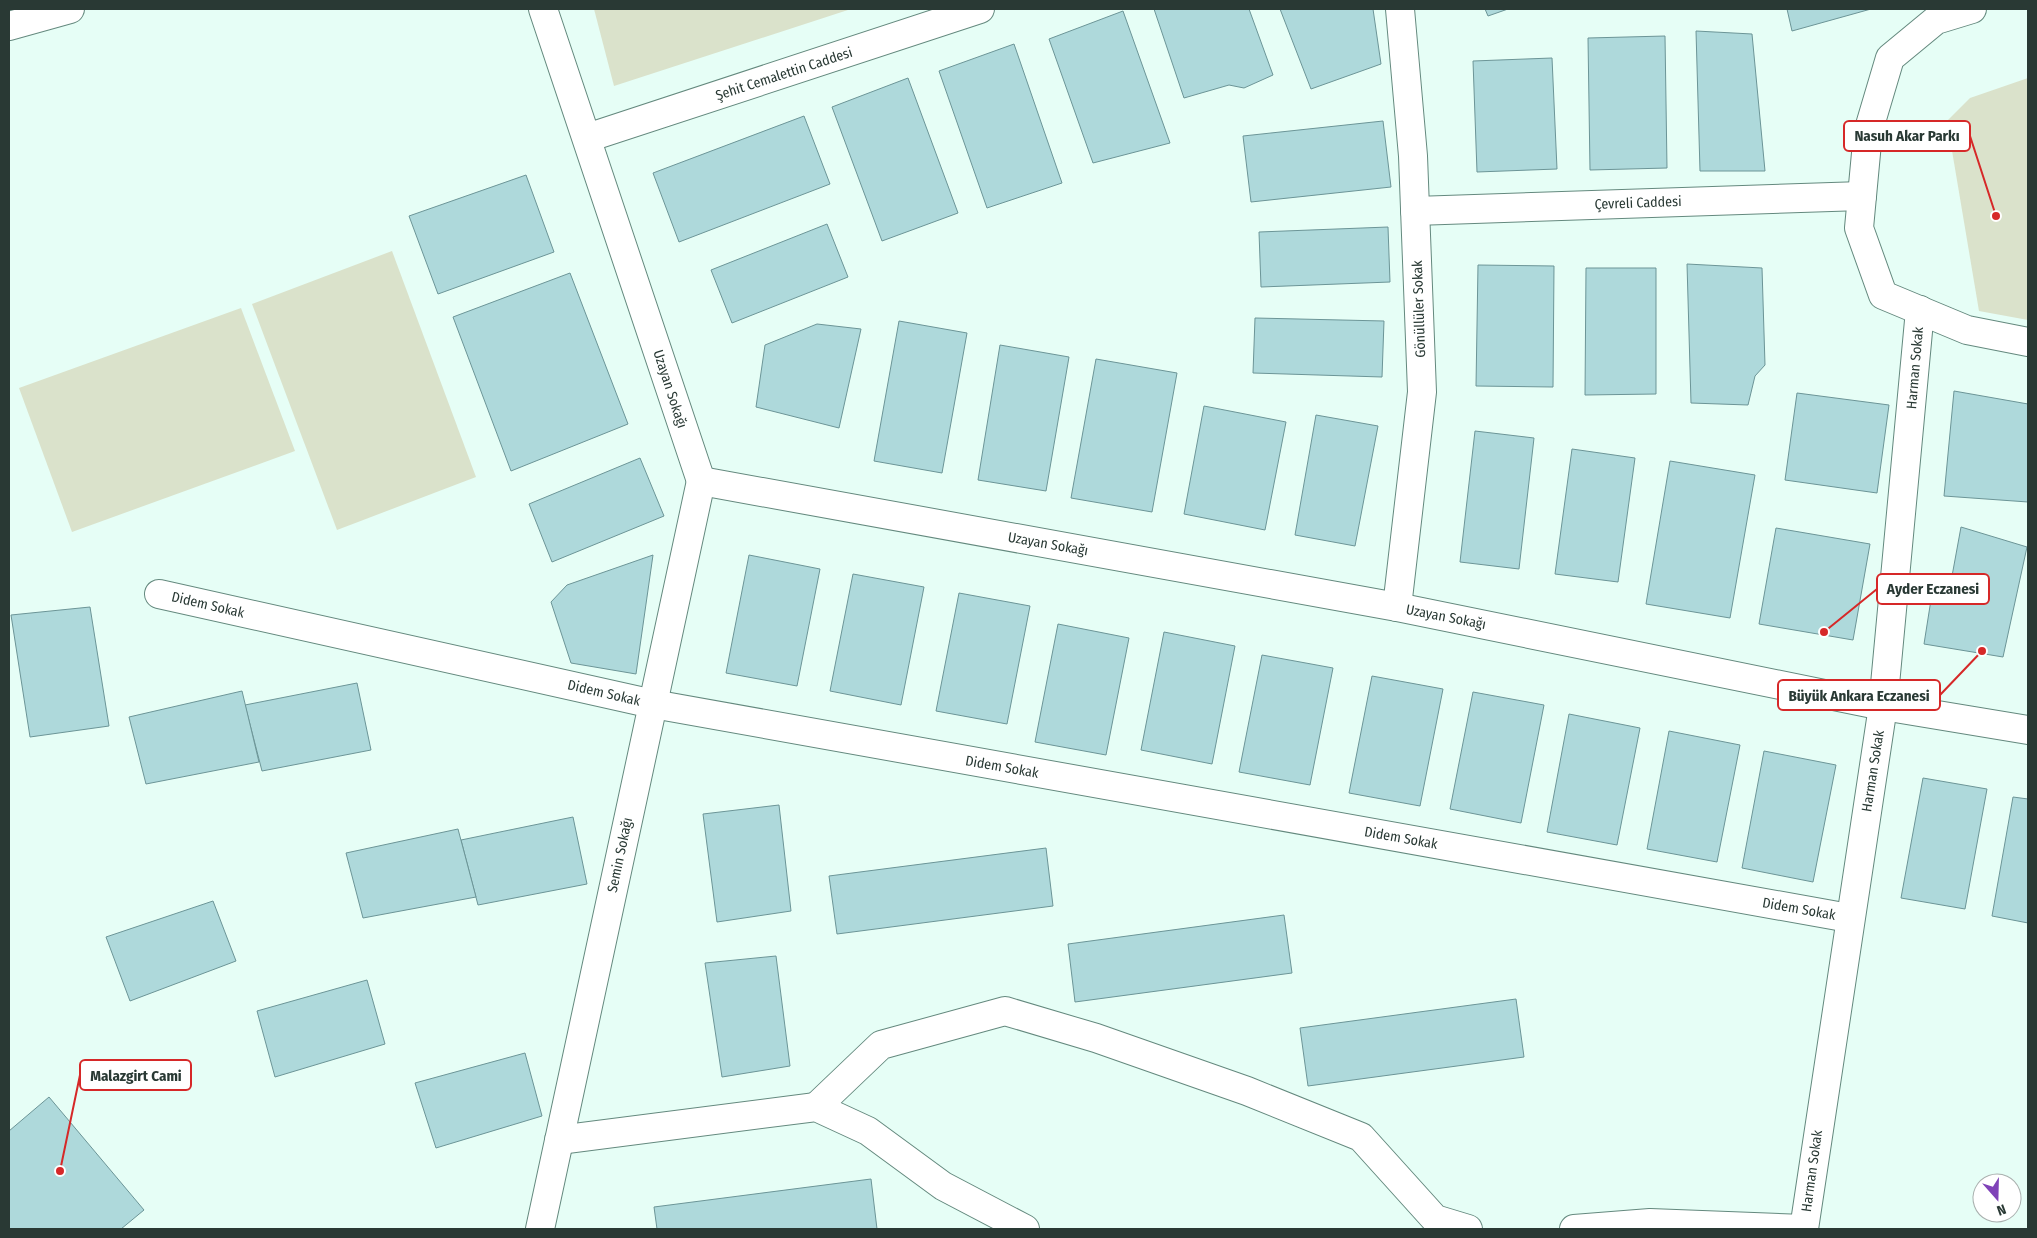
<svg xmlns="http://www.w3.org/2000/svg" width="2037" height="1238" viewBox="0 0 2037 1238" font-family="'Fira Sans Condensed',sans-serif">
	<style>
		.green { fill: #dae2cb }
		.building { fill: #aed9db; stroke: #6c9597 }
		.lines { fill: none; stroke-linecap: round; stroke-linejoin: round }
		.street-casing { stroke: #64897e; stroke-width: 30 }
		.secondary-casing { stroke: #64897e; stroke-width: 30 }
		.highway-casing { stroke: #64897e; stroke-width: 30 }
		.street { stroke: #fff; stroke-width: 28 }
		.secondary { stroke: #fff; stroke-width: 28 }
		.highway { stroke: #fff; stroke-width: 28 }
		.labels { text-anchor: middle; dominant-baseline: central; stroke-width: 4; stroke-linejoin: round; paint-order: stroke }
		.street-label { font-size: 14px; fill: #293934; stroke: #fff }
		.leader { fill: none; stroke: #d62828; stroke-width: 2 }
		.callout-dot { fill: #d62828; stroke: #fff; stroke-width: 2 }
		.callout { fill: #fff; stroke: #d62828; stroke-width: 2 }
		.callout-label { font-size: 15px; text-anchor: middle; font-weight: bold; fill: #293934 }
	</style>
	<rect width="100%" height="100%" fill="#e6fef6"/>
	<g class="green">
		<polygon points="594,9 851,9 614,86"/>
		<polygon points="2028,78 2028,320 1979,311 1947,121 1970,98"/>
		<polygon points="392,251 476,477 337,530 252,304"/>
		<polygon points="241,308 295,451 72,532 19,388"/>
	</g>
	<g class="building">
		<polygon points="1154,9 1249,9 1273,75 1244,88 1229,85 1184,98"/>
		<polygon points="1280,9 1373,9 1381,64 1311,89"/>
		<polygon points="1485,9 1508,9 1488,16"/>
		<polygon points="1787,9 1871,9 1792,31"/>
		<polygon points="1123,11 1170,143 1093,163 1049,39"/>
		<polygon points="1696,31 1752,34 1765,171 1700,171"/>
		<polygon points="1665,36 1667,168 1590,170 1588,38"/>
		<polygon points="1014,44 1062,183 987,208 939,71"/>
		<polygon points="1552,58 1557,169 1477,172 1473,61"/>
		<polygon points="908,78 958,213 882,241 832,107"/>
		<polygon points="804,116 830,184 679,242 653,173"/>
		<polygon points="1383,121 1391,187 1251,202 1243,136"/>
		<polygon points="526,175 554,252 438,294 409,216"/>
		<polygon points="827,224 848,277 732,323 711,270"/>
		<polygon points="1388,227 1390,282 1261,287 1259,232"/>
		<polygon points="1687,264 1762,268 1765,365 1755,376 1748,405 1691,403"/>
		<polygon points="1478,265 1554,266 1553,387 1476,386"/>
		<polygon points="1586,268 1656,268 1656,394 1585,395"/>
		<polygon points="570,273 628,424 511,471 453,317"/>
		<polygon points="1255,318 1384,321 1382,377 1253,373"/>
		<polygon points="899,321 967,333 942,473 874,461"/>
		<polygon points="817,324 861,329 839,428 756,407 765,345"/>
		<polygon points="1000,345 1069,357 1046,491 978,480"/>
		<polygon points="1096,359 1177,373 1152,512 1071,498"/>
		<polygon points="1954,391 2028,404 2028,502 1944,496"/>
		<polygon points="1797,393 1889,405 1877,493 1785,480"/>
		<polygon points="1204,406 1286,422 1265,530 1184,514"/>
		<polygon points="1316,415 1378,426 1355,546 1295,535"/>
		<polygon points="1475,431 1534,438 1519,569 1460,562"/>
		<polygon points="1572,449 1635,458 1618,582 1555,574"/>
		<polygon points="640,458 664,516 552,562 529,504"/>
		<polygon points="1670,461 1755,475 1730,618 1646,604"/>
		<polygon points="1961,527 2027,547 2003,657 1924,644 1933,587 1950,587"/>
		<polygon points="1776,528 1870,544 1853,640 1759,624"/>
		<polygon points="653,555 636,674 571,663 551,602 567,585"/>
		<polygon points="749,555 820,569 797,686 726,673"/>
		<polygon points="853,574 924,587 901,705 830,691"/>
		<polygon points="959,593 1030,606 1007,724 936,711"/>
		<polygon points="90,607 109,726 30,737 11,615"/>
		<polygon points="1058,624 1129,638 1106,755 1035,742"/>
		<polygon points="1164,632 1235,646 1212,764 1141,750"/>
		<polygon points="1262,655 1333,668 1310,785 1239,772"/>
		<polygon points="1372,676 1443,689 1420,806 1349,793"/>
		<polygon points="357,683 371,750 262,771 245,705"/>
		<polygon points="242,691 259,762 146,784 129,717"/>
		<polygon points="1473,692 1544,705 1521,823 1450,809"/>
		<polygon points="1569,714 1640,728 1617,845 1547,832"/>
		<polygon points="1669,731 1740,745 1717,862 1647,849"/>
		<polygon points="1764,751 1836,765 1813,882 1742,868"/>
		<polygon points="1923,778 1987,789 1965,909 1901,898"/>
		<polygon points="2013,797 2028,799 2028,923 1992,916"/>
		<polygon points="779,805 791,911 717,922 703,814"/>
		<polygon points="573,817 587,884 478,905 461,840"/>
		<polygon points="458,829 476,897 363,918 346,853"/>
		<polygon points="1046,848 1053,906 837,934 829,876"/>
		<polygon points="213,901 236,961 130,1001 106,937"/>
		<polygon points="1284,915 1292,973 1075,1002 1068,944"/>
		<polygon points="776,956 790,1066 722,1077 705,963"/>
		<polygon points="367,980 385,1044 275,1077 257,1011"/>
		<polygon points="1516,999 1524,1057 1308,1086 1300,1028"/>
		<polygon points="525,1053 542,1116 436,1148 415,1083"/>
		<polygon points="49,1097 144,1210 121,1229 9,1229 9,1131"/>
		<polygon points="871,1179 877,1229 657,1229 654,1207"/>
	</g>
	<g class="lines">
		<defs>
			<g id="street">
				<polyline points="543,9 701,481"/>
				<polyline points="1972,9 1936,20 1890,58 1868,132 1859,228 1883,295 1967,330 2028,342"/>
				<polyline points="587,138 980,9"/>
				<polyline points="1415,211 1862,196"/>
				<polyline points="701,481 1397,607 1883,706 2028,730"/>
				<polyline points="159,594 653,704 1849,918"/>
				<polyline points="1397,607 1422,392 1413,156 1400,9"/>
				<polyline points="816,1107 881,1045 1005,1011 1096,1038 1247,1091 1361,1137 1435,1219 1468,1229"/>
				<polyline points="559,1140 816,1107 868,1131 943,1186 1025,1229"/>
				<polyline points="540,1229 701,481"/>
				<polyline points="1574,1229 1650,1223 1804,1229"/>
			</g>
			<polyline id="secondary" points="1804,1229 1883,706 1920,310"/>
			<polyline id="highway" points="9,26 70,9"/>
		</defs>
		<use href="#street" class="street-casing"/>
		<use href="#secondary" class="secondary-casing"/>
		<use href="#highway" class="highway-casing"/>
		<use href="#street" class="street"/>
		<use href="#secondary" class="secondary"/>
		<use href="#highway" class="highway"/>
	</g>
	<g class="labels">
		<g class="street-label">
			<text transform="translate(784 74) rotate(-18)">Şehit Cemalettin Caddesi</text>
			<text transform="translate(1638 203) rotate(-2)">Çevreli Caddesi</text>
			<text transform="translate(1419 309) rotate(-92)">Gönüllüler Sokak</text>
			<text transform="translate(1915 368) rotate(-85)">Harman Sokak</text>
			<text transform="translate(670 389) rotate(72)">Uzayan Sokağı</text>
			<text transform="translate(1048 544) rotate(10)">Uzayan Sokağı</text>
			<text transform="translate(208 605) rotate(13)">Didem Sokak</text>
			<text transform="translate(1446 617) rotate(11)">Uzayan Sokağı</text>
			<text transform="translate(604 693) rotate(13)">Didem Sokak</text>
			<text transform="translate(1002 767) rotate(10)">Didem Sokak</text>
			<text transform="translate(1873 771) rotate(-81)">Harman Sokak</text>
			<text transform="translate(1401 838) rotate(10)">Didem Sokak</text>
			<text transform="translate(620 855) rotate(-78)">Semin Sokağı</text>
			<text transform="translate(1799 909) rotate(10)">Didem Sokak</text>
			<text transform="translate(1812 1171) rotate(-82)">Harman Sokak</text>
		</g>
	</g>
	<path class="leader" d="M1996 216L1970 136M1824 632L1877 589M1982 651L1940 695M60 1171L80 1075"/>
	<g class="callout-dot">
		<circle cx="1996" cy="216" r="5"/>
		<circle cx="1824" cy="632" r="5"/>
		<circle cx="1982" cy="651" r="5"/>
		<circle cx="60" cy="1171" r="5"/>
	</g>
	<g class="callout">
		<rect x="1844" y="121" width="126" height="30" rx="5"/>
		<rect x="1877" y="574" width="112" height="30" rx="5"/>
		<rect x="1778" y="680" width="162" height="30" rx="5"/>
		<rect x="80" y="1060" width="111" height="30" rx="5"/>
	</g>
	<g class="callout-label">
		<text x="1907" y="141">Nasuh Akar Parkı</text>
		<text x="1933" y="594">Ayder Eczanesi</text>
		<text x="1859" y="701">Büyük Ankara Eczanesi</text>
		<text x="136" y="1081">Malazgirt Cami</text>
	</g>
	<rect width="2037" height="1238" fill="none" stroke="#293934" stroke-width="20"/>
	<g transform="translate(1997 1198) rotate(160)"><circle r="24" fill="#ffffff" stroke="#a9b0ae"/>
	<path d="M0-4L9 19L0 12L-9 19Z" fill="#7f42b8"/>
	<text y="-8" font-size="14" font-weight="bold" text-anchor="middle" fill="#293934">N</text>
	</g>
</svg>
